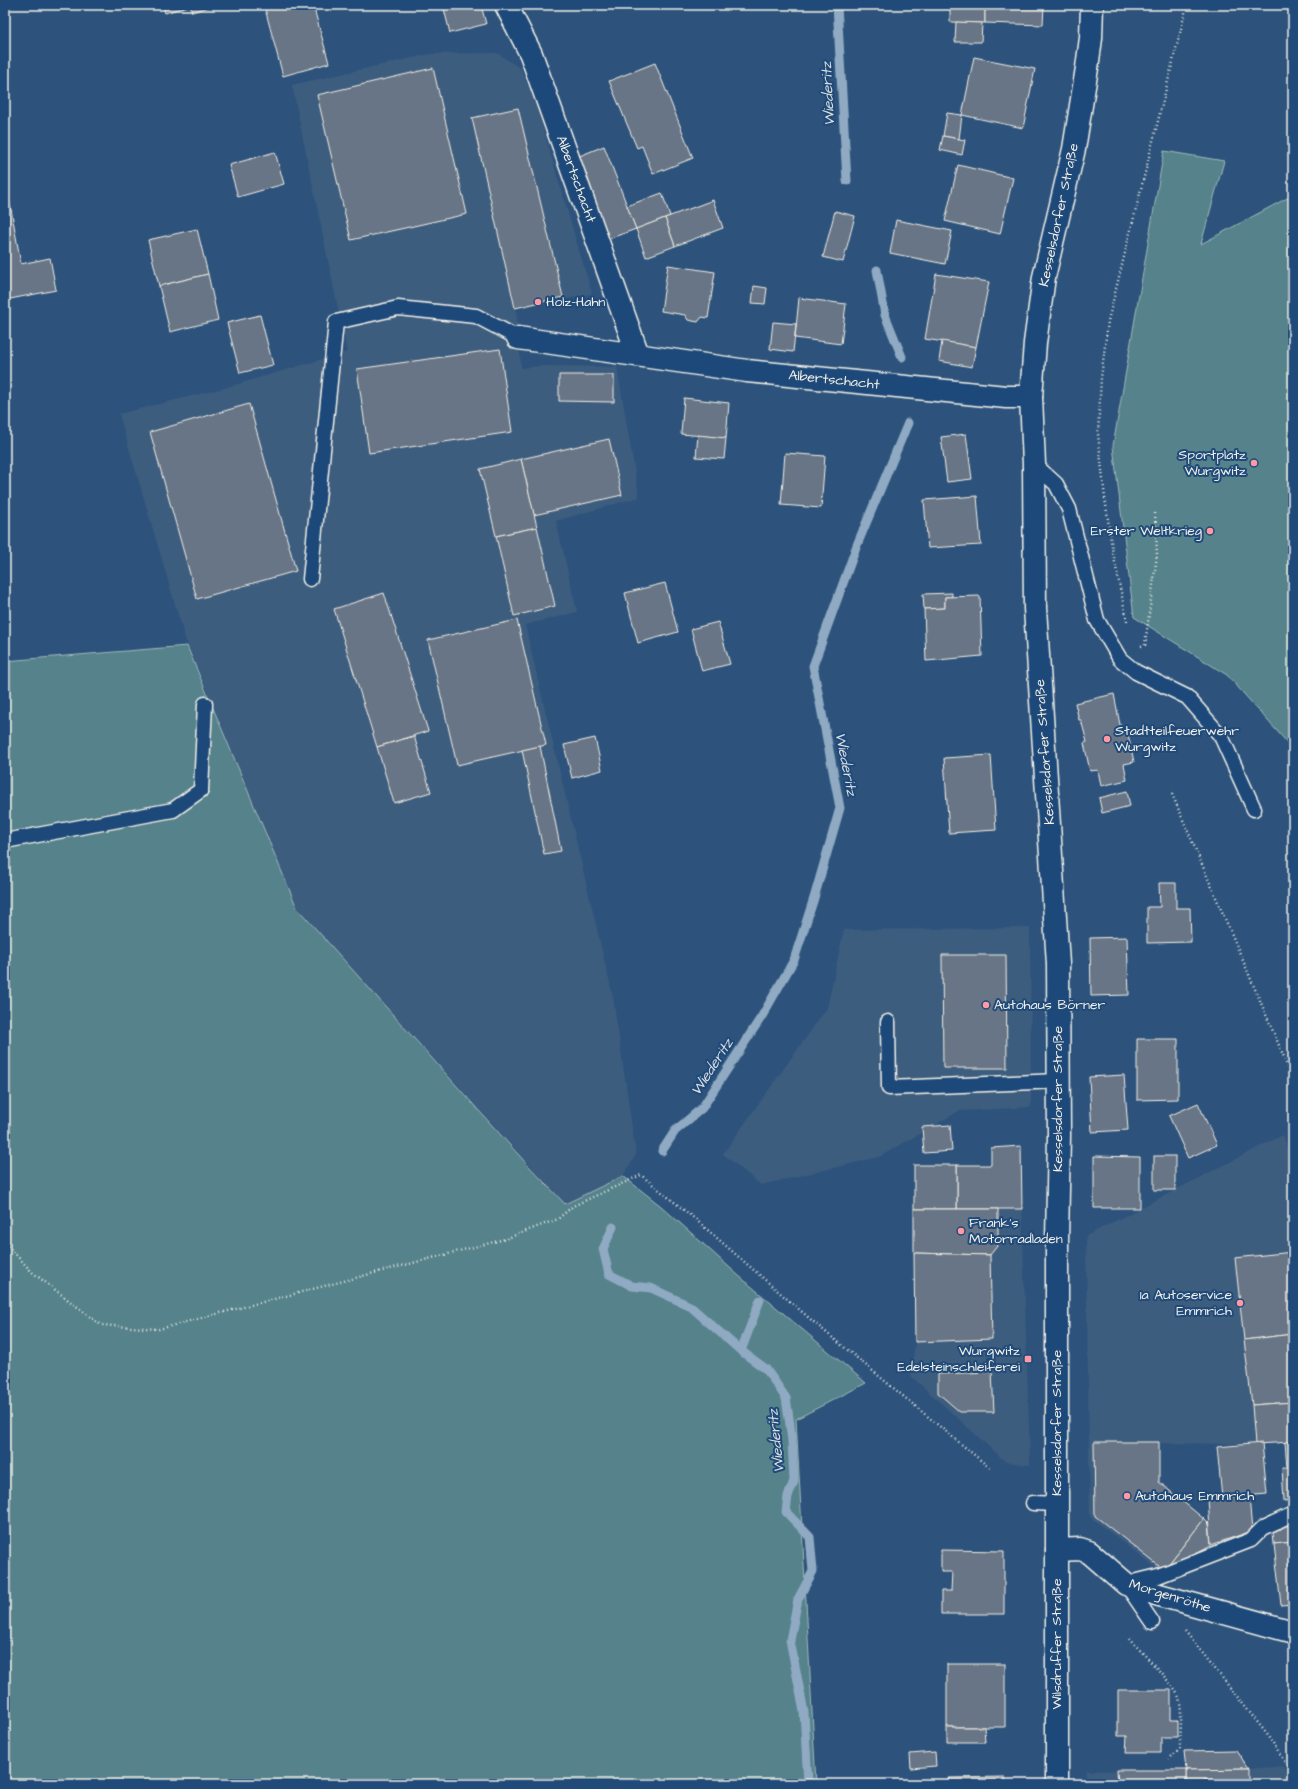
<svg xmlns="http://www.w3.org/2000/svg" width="1298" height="1789" viewBox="0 0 1298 1789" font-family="'Architects Daughter',sans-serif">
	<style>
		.built { fill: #3e5d7f }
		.green { fill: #54828b; stroke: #a4baba }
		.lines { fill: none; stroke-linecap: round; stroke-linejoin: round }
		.stream { stroke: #8faac2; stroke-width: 9 }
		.building { fill: #677586; stroke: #f4f1e8 }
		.service-casing { stroke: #f4f1e8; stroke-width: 17 }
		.minor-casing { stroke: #f4f1e8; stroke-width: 25 }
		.secondary-casing { stroke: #f4f1e8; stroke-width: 25 }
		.path { stroke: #f4f1e8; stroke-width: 2.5; stroke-dasharray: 1 3; stroke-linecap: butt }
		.service { stroke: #1f4a7a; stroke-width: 14 }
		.minor { stroke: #1f4a7a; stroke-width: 22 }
		.secondary { stroke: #1f4a7a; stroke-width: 22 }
		.poi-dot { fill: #ff9aa2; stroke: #1f4a7a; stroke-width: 1.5 }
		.labels { text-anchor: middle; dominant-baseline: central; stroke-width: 4; stroke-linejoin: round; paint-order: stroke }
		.street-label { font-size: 14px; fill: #f4f1e8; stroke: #1f4a7a }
		.poi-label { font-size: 14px; fill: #f4f1e8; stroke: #1f4a7a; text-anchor: start }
		.water-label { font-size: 15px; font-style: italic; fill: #dbdfde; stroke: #1f4a7a }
	</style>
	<rect width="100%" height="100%" fill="#2d537c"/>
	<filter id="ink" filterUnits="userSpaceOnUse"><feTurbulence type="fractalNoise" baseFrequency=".025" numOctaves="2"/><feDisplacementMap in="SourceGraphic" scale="8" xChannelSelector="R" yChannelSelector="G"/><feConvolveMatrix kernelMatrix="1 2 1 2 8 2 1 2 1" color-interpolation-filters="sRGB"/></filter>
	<g filter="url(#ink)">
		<g class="built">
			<polygon points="497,53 521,69 536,105 592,294 516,308 521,368 541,366 617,367 639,497 556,521 577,612 525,625 613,997 636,1155 623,1176 565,1204 297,908 185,638 119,414 228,387 347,352 292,85 430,54"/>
			<polygon points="1030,928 1031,1107 959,1111 879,1157 761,1185 723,1154 827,1008 844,930"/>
			<polygon points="1283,1135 1293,1165 1293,1441 1255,1444 1159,1443 1159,1482 1209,1524 1211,1545 1161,1572 1090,1517 1086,1236"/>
			<polygon points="914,1209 1022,1209 1030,1465 1006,1462 911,1376 915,1342"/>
			<polygon points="1284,1766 1293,1780 1293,1784 1086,1784 1086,1771 1249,1769"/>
		</g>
		<g class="green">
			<polygon points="1164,151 1224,161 1201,244 1293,195 1293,749 1227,675 1134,617 1113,446"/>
			<polygon points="187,646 297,908 526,1163 565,1204 623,1176 661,1206 739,1276 866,1383 796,1419 816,1784 5,1784 5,661"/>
		</g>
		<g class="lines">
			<g class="stream">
				<polyline points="837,5 847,181"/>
				<polyline points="877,270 885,315 902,357"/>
				<polyline points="662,1151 675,1131 702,1108 762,1016 794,960 814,898 840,808 813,666 857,545 908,423"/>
				<polyline points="613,1227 603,1249 609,1274 632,1286 651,1288 690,1306 741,1351 766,1369 786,1398 789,1418 792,1441 794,1481 788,1496 786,1512 810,1537 813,1571 798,1599 790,1640 804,1712 808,1784"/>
				<polyline points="741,1351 760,1300"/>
			</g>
		</g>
		<g class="building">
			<polygon points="163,5 188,5 188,6 165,13"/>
			<polygon points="190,5 216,5 192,12"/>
			<polygon points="264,5 313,5 329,63 283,76"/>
			<polygon points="443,5 481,5 486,24 450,33"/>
			<polygon points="950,5 985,5 985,23 950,22"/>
			<polygon points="985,5 1044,5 1043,25 985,23"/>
			<polygon points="956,22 982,23 981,42 955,42"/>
			<polygon points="974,57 1035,69 1023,128 962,115"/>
			<polygon points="655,63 693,158 653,174 642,146 637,148 609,81"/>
			<polygon points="433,68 467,214 351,240 317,95"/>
			<polygon points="518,108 563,297 515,308 472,118"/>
			<polygon points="947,113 962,115 959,139 943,136"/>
			<polygon points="943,136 965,140 962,155 940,150"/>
			<polygon points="604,146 636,229 608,239 577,157"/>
			<polygon points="275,152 284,184 238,197 229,165"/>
			<polygon points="958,165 1013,178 1000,234 945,221"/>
			<polygon points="5,187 7,187 21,264 50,258 56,290 5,300"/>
			<polygon points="662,193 670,216 636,229 627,206"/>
			<polygon points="713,200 723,228 675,246 665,218"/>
			<polygon points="835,211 855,216 843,262 823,257"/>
			<polygon points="665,218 675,246 646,257 636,229"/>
			<polygon points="896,220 952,231 945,264 890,253"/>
			<polygon points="197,229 208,274 159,286 148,240"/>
			<polygon points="668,265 715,272 708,318 702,317 698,322 688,320 685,315 661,311"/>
			<polygon points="208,274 218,320 170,332 159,286"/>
			<polygon points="936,274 989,282 976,347 925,339"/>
			<polygon points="754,286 767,288 765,304 752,303"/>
			<polygon points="799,298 846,304 841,344 795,338"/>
			<polygon points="260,315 273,365 240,373 227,323"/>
			<polygon points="773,322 796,324 793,352 770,349"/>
			<polygon points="942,341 976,347 972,367 939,361"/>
			<polygon points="500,349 512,432 369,453 357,369"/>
			<polygon points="559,375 614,375 614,402 559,401"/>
			<polygon points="684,398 729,403 726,438 681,434"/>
			<polygon points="249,404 296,571 197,599 150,432"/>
			<polygon points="966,434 972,479 947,482 941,437"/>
			<polygon points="698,435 726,438 724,459 696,457"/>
			<polygon points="609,439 622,495 534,515 521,459"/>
			<polygon points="785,453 825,456 821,508 781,505"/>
			<polygon points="521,459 537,527 496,536 480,469"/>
			<polygon points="977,496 981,545 928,548 924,500"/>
			<polygon points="537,527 555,606 514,616 496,536"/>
			<polygon points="665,583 678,632 638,643 625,593"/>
			<polygon points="384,593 428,731 377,747 334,609"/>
			<polygon points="952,593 952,597 945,597 945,608 924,609 923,594"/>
			<polygon points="980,596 982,656 926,661 924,609 945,608 945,597"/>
			<polygon points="517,620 546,745 457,765 428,640"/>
			<polygon points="718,622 730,664 702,671 691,629"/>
			<polygon points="1114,694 1122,735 1128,734 1134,762 1124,764 1127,780 1101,786 1098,770 1090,771 1084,743 1087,742 1081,720 1079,720 1075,703"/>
			<polygon points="414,736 431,792 394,803 377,747"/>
			<polygon points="595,738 602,770 572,778 564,745"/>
			<polygon points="540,746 561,851 544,854 522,750"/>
			<polygon points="991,755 996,830 949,833 944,758"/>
			<polygon points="1127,791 1130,806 1102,813 1099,798"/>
			<polygon points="1159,883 1176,883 1176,908 1190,908 1191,942 1147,943 1147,907 1160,907"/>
			<polygon points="1127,937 1129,995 1091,996 1090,938"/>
			<polygon points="942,955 1006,955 1007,1068 943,1068"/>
			<polygon points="1137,1039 1178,1039 1178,1099 1137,1100"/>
			<polygon points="1124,1075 1128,1130 1092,1132 1089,1077"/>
			<polygon points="1198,1103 1217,1145 1188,1158 1169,1116"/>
			<polygon points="950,1125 952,1151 924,1153 922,1127"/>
			<polygon points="1021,1146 1022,1209 957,1209 957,1165 991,1165 991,1148"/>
			<polygon points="1094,1156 1140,1157 1140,1208 1094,1208"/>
			<rect x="1154" y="1156" width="21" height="34"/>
			<rect x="914" y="1165" width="43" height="44"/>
			<polygon points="914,1209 998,1209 998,1245 990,1255 914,1253"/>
			<polygon points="1293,1252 1293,1334 1244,1340 1235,1258"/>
			<polygon points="914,1253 990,1255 992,1339 915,1342"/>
			<polygon points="1293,1334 1293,1402 1252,1405 1244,1340"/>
			<polygon points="992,1372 994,1412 960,1412 938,1393 938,1374"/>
			<polygon points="1293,1402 1293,1442 1255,1444 1252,1405"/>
			<polygon points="1094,1442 1159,1442 1159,1482 1204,1519 1164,1570 1095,1516"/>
			<polygon points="1285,1442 1293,1442 1293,1500 1284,1501 1282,1468 1287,1468"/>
			<polygon points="1262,1443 1267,1494 1222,1498 1217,1447"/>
			<polygon points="1249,1496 1252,1531 1211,1545 1208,1499"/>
			<polygon points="1204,1519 1209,1524 1211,1545 1164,1570"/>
			<polygon points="1293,1522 1293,1542 1274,1544 1273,1532"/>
			<polygon points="1293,1542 1293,1604 1281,1605 1274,1544"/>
			<polygon points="941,1550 1004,1551 1004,1614 941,1614 941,1591 951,1591 952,1572 941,1572"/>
			<rect x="947" y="1664" width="58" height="63"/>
			<polygon points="1293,1685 1293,1699 1288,1687"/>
			<polygon points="1118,1690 1171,1690 1171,1720 1178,1720 1178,1737 1161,1737 1161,1753 1126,1753 1127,1736 1118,1736"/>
			<polygon points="947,1727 984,1727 985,1742 947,1742"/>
			<polygon points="1236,1750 1249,1769 1186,1770 1184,1751"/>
			<polygon points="935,1752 936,1766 911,1768 910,1754"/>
			<polygon points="1249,1769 1249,1780 1205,1780 1205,1784 1186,1784 1186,1770"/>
			<polygon points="1117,1770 1186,1770 1186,1784 1118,1784"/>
			<polygon points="1005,1777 1006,1784 949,1784 949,1778"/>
			<rect x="1205" y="1780" width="44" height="4"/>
		</g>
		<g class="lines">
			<defs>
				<g id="service">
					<polyline points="1034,464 1056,484 1069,509 1097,620 1120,659 1136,672 1187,697 1221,736 1254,809"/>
					<polyline points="310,579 336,322 398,308 476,316 518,338"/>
					<polyline points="5,841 173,810 201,790 205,704"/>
					<polyline points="888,1022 889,1088 1059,1081"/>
					<polyline points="1033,1503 1057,1504"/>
					<polyline points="1152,1622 1126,1584 1158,1576 1251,1540 1263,1528 1293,1514"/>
				</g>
				<g id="minor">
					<polyline points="506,5 531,54 638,355"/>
					<polyline points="518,338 747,371 1006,397 1031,397"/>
					<polyline points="1057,1550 1080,1549 1089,1552 1126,1584 1152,1593 1293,1632"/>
				</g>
				<polyline id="secondary" points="1057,1784 1057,1241 1059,1135 1058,964 1035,608 1034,464 1031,397 1035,343 1044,277 1074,149 1087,68 1091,38 1092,5"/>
			</defs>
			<use href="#service" class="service-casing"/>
			<use href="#minor" class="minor-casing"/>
			<use href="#secondary" class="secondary-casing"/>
			<g class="path">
				<polyline points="1127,621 1112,548 1105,498 1098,434 1101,378 1108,321 1187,5"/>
				<polyline points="1141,646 1145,645 1157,555 1155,512"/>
				<polyline points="1172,794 1284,1057 1293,1083"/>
				<polyline points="5,1243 32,1272 101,1325 159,1329 505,1239 558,1219 573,1206 641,1175 695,1219 816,1324 990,1468"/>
				<polyline points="1185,1631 1270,1738 1293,1773"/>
				<path d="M1129 1638C1139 1650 1176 1686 1179 1698 1183 1714 1180 1732 1180 1748L1169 1759"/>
			</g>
			<use href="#service" class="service"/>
			<use href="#minor" class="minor"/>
			<use href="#secondary" class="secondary"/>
		</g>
	</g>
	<g class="poi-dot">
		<circle cx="538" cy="302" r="4"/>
		<circle cx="1254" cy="463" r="4"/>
		<circle cx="1210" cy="531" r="4"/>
		<circle cx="1107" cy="739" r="4"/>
		<circle cx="986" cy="1005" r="4"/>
		<circle cx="961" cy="1231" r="4"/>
		<circle cx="1240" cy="1303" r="4"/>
		<rect x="1024" y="1355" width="8" height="8" rx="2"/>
		<circle cx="1127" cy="1496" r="4"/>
	</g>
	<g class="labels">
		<g class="street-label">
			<text transform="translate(576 179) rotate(70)">Albertschacht</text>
			<text transform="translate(1059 215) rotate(-78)">Kesselsdorfer Straße</text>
			<text transform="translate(834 380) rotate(6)">Albertschacht</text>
			<text transform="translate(1045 752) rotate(-94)">Kesselsdorfer Straße</text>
			<text transform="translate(1058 1099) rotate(-90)">Kesselsdorfer Straße</text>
			<text transform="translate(1057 1423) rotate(-90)">Kesselsdorfer Straße</text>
			<text transform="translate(1170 1596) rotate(17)">Morgenröthe</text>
			<text transform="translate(1057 1644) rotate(-90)">Wilsdruffer Straße</text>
		</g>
		<g class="poi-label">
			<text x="546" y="302">Holz-Hahn</text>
			<text x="1246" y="455" text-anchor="end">Sportplatz<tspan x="1246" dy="16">Wurgwitz</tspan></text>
			<text x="1202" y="531" text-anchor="end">Erster Weltkrieg</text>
			<text x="1115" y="731">Stadtteilfeuerwehr<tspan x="1115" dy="16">Wurgwitz</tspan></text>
			<text x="994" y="1005">Autohaus Börner</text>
			<text x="969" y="1223">Frank's<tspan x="969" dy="16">Motorradladen</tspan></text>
			<text x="1232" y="1295" text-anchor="end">1a Autoservice<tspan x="1232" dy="16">Emmrich</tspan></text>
			<text x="1020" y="1351" text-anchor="end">Wurgwitz<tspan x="1020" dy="16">Edelsteinschleiferei</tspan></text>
			<text x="1135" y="1496">Autohaus Emmrich</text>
		</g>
		<g class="water-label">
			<text transform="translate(828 94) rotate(-93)">Wiederitz</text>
			<text transform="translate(846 764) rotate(79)">Wiederitz</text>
			<text transform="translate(712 1067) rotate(-57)">Wiederitz</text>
			<text transform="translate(776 1441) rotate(-96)">Wiederitz</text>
		</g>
	</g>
	<rect width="1298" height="1789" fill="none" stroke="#1f4a7a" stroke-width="20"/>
	<rect x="10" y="10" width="1278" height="1769" fill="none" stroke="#f4f1e8" stroke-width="1.5" filter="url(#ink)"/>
</svg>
